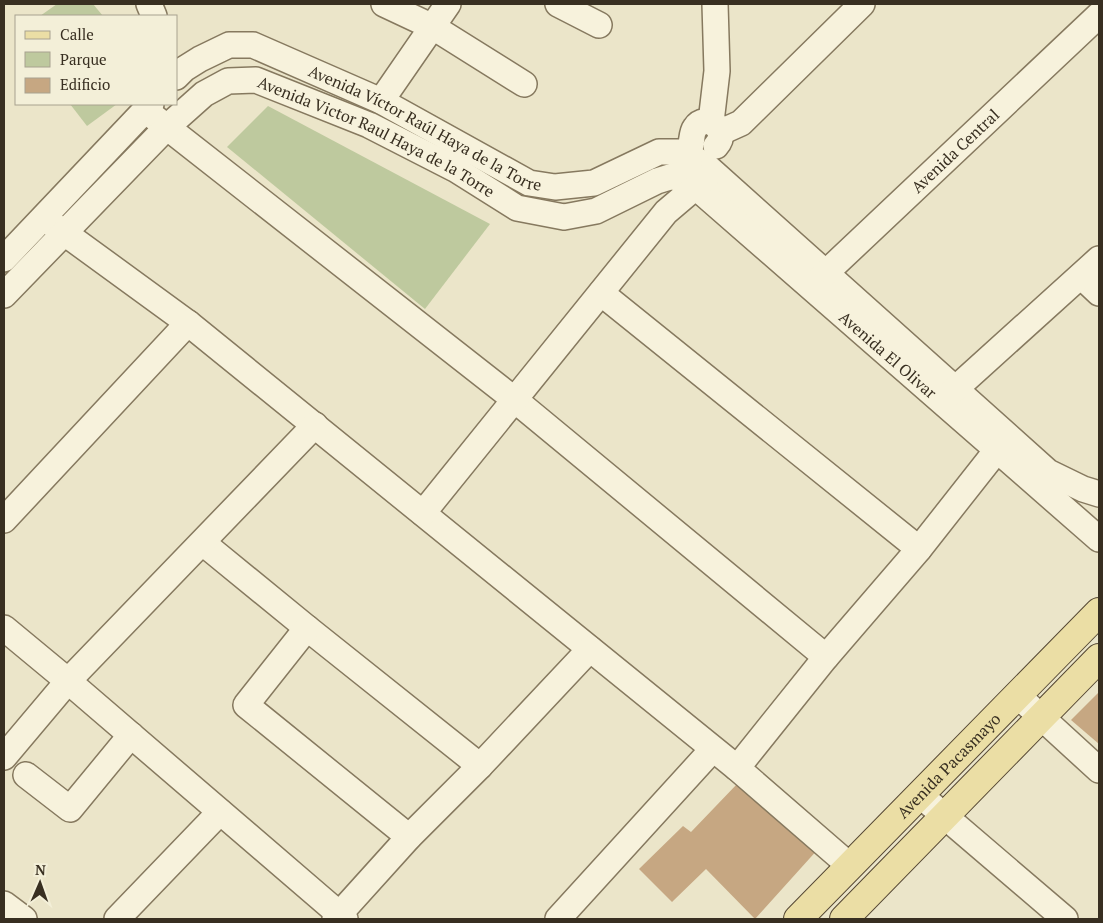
<svg xmlns="http://www.w3.org/2000/svg" width="1103" height="923" viewBox="0 0 1103 923" font-family="'PT Serif',serif">
	<style>
		.green { fill: #bec99e }
		.building { fill: #c6a782 }
		.lines { fill: none; stroke-linecap: round; stroke-linejoin: round }
		.minor-casing { stroke: #86795f; stroke-width: 28 }
		.major-casing { stroke: #554733; stroke-width: 30 }
		.minor { stroke: #f7f2dc; stroke-width: 25 }
		.major { stroke: #ebdea5; stroke-width: 28 }
		.labels { text-anchor: middle; dominant-baseline: central; stroke-width: 4; stroke-linejoin: round; paint-order: stroke }
		.street-label { font-size: 16px; fill: #382f21; stroke: #f3efd8 }
	</style>
	<rect width="100%" height="100%" fill="#ebe5c9"/>
	<g class="green">
		<polygon points="57,4 93,4 103,16 40,16"/>
		<polygon points="70,104 117,104 87,126"/>
		<polygon points="268,106 490,224 425,309 227,147"/>
	</g>
	<g class="building">
		<polygon points="1099,692 1099,744 1071,720"/>
		<polygon points="738,783 819,848 755,919 706,869 672,902 639,869 683,826 691,832"/>
	</g>
	<g class="lines">
		<defs>
			<g id="minor">
				<polyline points="149,4 154,16"/>
				<polyline points="384,4 433,27 524,84"/>
				<polyline points="558,4 599,25"/>
				<path id="s1" d="M176 77 184 69 200 59 229 45H253L381 101 529 183 555 187 594 183 659 152H680L704 164 1048 472 1083 489 1099 494"/>
				<polyline points="381,101 448,4"/>
				<polyline points="145,110 515,400 826,657"/>
				<polyline points="711,122 717,71 715,4"/>
				<polyline points="721,132 741,123 862,4"/>
				<path d="M690 171C688 161 689 154 691 144 692 139 692 132 695 128 705 112 731 129 716 146"/>
				<polyline points="44,218 188,323 737,768 850,866"/>
				<polyline points="4,259 151,104"/>
				<polyline points="1081,276 1099,293"/>
				<path id="s2" d="M814 284 1099 15"/>
				<polyline points="601,293 919,549"/>
				<path id="s3" d="M4 295 167 127 204 94 228 81 256 80 369 125 455 169 517 208 564 217 596 211 657 181 673 176 697 188 1099 539"/>
				<polyline points="943,400 1099,259"/>
				<polyline points="423,513 666,212 706,178"/>
				<polyline points="4,520 188,323"/>
				<polyline points="203,543 307,628 480,766"/>
				<polyline points="4,628 68,681 345,919"/>
				<polyline points="307,628 246,705 409,837"/>
				<polyline points="1017,695 1099,770"/>
				<polyline points="4,757 68,681 315,425"/>
				<polyline points="737,768 826,657 919,549 997,450"/>
				<polyline points="26,775 70,809 131,735"/>
				<polyline points="920,795 1065,919"/>
				<polyline points="4,904 24,919"/>
				<polyline points="117,919 220,812"/>
				<polyline points="335,919 409,837 480,766 590,649"/>
				<polyline points="558,919 712,750"/>
			</g>
			<g id="major">
				<path id="s4" d="M798 919 1099 612"/>
				<polyline points="844,919 1099,658"/>
			</g>
		</defs>
		<use href="#minor" class="minor-casing"/>
		<use href="#major" class="major-casing"/>
		<use href="#minor" class="minor"/>
		<use href="#major" class="major"/>
	</g>
	<g class="labels">
		<g class="street-label">
			<text stroke="none"><textPath href="#s1" startOffset="278">Avenida Víctor Raúl Haya de la Torre</textPath></text>
			<text stroke="none"><textPath href="#s3" startOffset="472">Avenida Victor Raul Haya de la Torre</textPath></text>
			<text stroke="none"><textPath href="#s2" startOffset="194">Avenida Central</textPath></text>
			<text stroke="none"><textPath href="#s3" startOffset="1076">Avenida El Olivar</textPath></text>
			<text stroke="none"><textPath href="#s4" startOffset="215">Avenida Pacasmayo</textPath></text>
		</g>
	</g>
	<rect width="1103" height="923" fill="none" stroke="#382f21" stroke-width="10"/>
	<rect x="15" y="15" width="162" height="90" fill="#f3efd8" stroke="#a8a28f"/>
	<rect x="25" y="31" width="25" height="8" fill="#ebdea5" stroke="#a8a28f"/>
	<text x="60" y="40" font-size="15" fill="#382f21">Calle</text>
	<rect x="25" y="52" width="25" height="15" fill="#bec99e" stroke="#a8a28f"/>
	<text x="60" y="65" font-size="15" fill="#382f21">Parque</text>
	<rect x="25" y="78" width="25" height="15" fill="#c6a782" stroke="#a8a28f"/>
	<text x="60" y="90" font-size="15" fill="#382f21">Edificio</text>
	<g transform="translate(40 883) rotate(2)" stroke="#f3efd8" stroke-width="4" paint-order="stroke">
	<path d="M0-4L9 19L0 12L-9 19Z" fill="#382f21"/>
	<text y="-8" font-size="14" font-weight="bold" text-anchor="middle" fill="#382f21">N</text>
	</g>
</svg>
